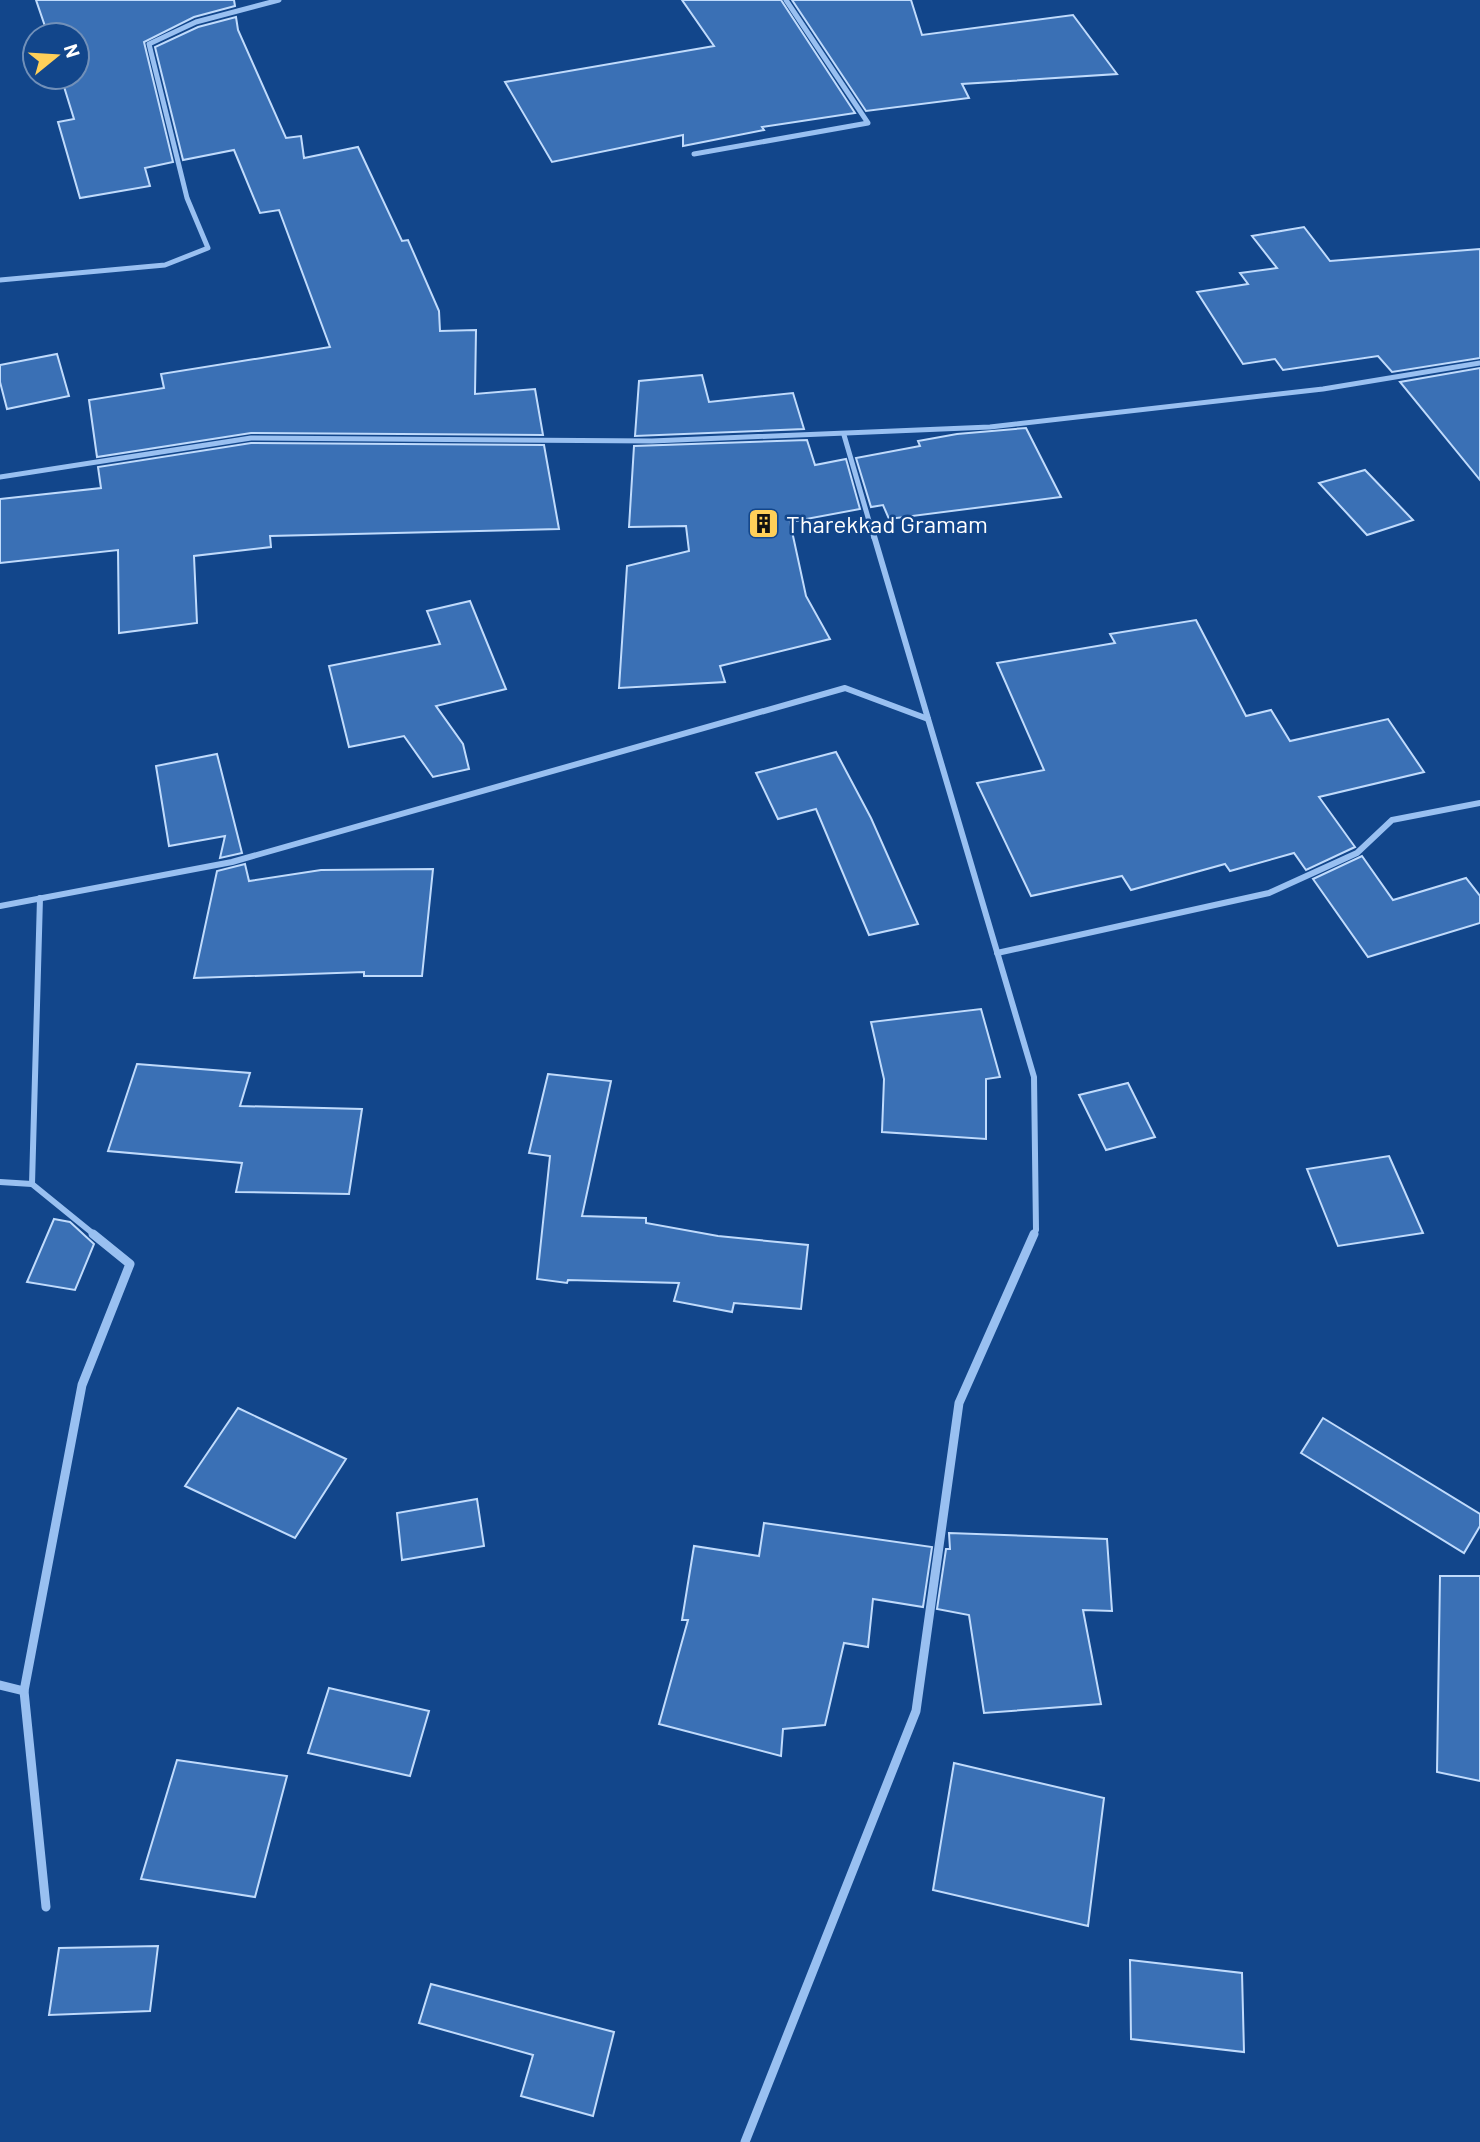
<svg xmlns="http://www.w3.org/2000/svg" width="1480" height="2142" viewBox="0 0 1480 2142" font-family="Barlow,sans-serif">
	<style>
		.building { fill: #3a70b5; stroke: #c0dbfc; stroke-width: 2 }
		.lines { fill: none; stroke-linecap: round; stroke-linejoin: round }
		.minor-far2 { stroke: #99c0f1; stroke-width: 5 }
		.minor-far1 { stroke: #99c0f1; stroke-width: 6 }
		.minor { stroke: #99c0f1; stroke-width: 9 }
		.labels { text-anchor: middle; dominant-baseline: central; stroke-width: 5; stroke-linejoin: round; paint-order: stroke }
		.poi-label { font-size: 24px; fill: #fff; stroke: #12468b; text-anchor: start }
	</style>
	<rect width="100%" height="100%" fill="#12468b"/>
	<g class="building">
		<polygon points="36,0 234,0 235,6 194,17 144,42 173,162 145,168 150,186 80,198 58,122 74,119 61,77 77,77 77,35 48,35"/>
		<polygon points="682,0 781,0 855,113 762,127 764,130 683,146 683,135 552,162 505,82 714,46"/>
		<polygon points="792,0 911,0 922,35 1073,15 1117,74 962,84 969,98 866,111"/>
		<polygon points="236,17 238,30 286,138 301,136 304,158 358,147 402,241 408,240 439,311 440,331 476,330 475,394 535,389 543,435 251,433 97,457 89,400 164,388 161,374 330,347 279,210 260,213 234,150 183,160 155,47 198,27"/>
		<polygon points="1304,227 1330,261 1480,249 1480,358 1392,372 1378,356 1283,370 1275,359 1243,364 1197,292 1248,284 1240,273 1277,268 1252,236"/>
		<polygon points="57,354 69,396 7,409 0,382 0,365"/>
		<polygon points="1480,368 1480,480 1400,382"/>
		<polygon points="702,375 709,402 793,393 804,429 635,436 639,381"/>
		<polygon points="1026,428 1061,497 889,519 883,505 871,507 856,458 920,446 918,441 957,434"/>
		<polygon points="807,440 815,465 846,459 860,509 790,522 806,596 830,639 720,666 725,682 619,688 627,566 689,551 686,526 629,527 634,446"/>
		<polygon points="251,443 544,445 559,529 270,536 271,547 194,556 197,623 119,633 118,550 0,563 0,499 101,488 98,467"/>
		<polygon points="1365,470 1413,520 1367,535 1319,483"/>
		<polygon points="470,601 506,689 436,706 463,744 469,769 433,777 404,736 349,747 329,666 440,644 427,611"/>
		<polygon points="1196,620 1246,716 1271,710 1290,741 1388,719 1424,772 1319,797 1355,847 1306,870 1294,853 1230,871 1225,864 1131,890 1122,876 1031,896 977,783 1044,770 997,663 1115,643 1110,634"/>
		<polygon points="836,752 871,818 918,924 869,935 816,809 778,819 756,773"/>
		<polygon points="217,754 242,853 220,858 225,836 169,846 156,766"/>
		<polygon points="1362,856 1393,900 1466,878 1480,896 1480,923 1368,957 1313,879"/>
		<polygon points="245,864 249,881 321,870 433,869 422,976 364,976 364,972 194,978 217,871"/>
		<polygon points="981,1009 1000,1077 986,1079 986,1139 882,1132 884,1079 871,1022"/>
		<polygon points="137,1064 250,1073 240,1106 362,1109 349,1194 236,1192 242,1163 108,1151"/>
		<polygon points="548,1074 611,1081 582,1216 646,1218 646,1223 718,1236 808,1245 801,1309 734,1303 732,1312 674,1301 679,1283 568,1280 567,1283 537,1279 550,1156 529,1153"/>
		<polygon points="1128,1083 1155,1137 1106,1150 1079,1095"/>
		<polygon points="1389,1156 1423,1233 1338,1246 1307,1169"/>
		<polygon points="54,1219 70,1222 94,1244 75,1290 27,1282"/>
		<polygon points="238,1408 346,1459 295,1538 185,1486"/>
		<polygon points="1323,1418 1480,1514 1480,1526 1464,1553 1301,1453"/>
		<polygon points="477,1499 484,1546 402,1560 397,1513"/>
		<polygon points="764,1523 932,1547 923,1607 873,1599 868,1647 844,1643 825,1725 783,1729 781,1756 659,1724 688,1620 682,1620 694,1546 759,1556"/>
		<polygon points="949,1533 1107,1539 1112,1611 1083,1610 1101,1704 984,1713 969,1615 937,1609 946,1549 950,1549"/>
		<polygon points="1440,1576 1480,1576 1480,1781 1437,1772"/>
		<polygon points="329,1688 429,1711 410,1776 308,1753"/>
		<polygon points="177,1760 287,1776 255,1897 141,1879"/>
		<polygon points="954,1763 1104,1798 1088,1926 933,1890"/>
		<polygon points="158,1946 150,2011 49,2015 59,1948"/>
		<polygon points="1130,1960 1242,1973 1244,2052 1131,2039"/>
		<polygon points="431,1984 614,2032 593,2116 521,2096 533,2055 419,2023"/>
	</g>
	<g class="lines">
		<g class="minor-far2">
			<polyline points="694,154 868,123 786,0"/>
			<polyline points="0,280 165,265 208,248 187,198 149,44 196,22 279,0"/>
			<polyline points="844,435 874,538"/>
			<polyline points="0,477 251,438 652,441 990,427 1323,389 1480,363"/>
		</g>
		<g class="minor-far1">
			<polyline points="874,536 1034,1077 1036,1230 1033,1236"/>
			<polyline points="40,898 32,1184 96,1236"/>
			<polyline points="0,906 232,862 845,688 928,719"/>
			<polyline points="997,953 1269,893 1357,853 1392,820 1480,803"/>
			<polyline points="0,1182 32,1184"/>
		</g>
		<g class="minor">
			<polyline points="0,1685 24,1691"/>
			<polyline points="46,1907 24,1691 82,1385 130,1264 93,1234"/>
			<polyline points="745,2142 916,1711 959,1403 1034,1234"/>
		</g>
	</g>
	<defs>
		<symbol id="building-square" viewBox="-11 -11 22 22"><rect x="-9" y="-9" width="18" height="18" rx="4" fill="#ffd059" stroke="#12468b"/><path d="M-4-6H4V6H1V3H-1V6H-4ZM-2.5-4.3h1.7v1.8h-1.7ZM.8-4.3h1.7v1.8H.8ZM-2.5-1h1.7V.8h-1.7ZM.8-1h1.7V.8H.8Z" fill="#111"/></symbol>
	</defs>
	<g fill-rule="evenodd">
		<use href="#building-square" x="746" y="506" width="35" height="35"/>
	</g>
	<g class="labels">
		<g class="poi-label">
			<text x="786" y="523">Tharekkad Gramam</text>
		</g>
	</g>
	<g transform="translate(56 56) rotate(72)"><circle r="33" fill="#12468b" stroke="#7190b9" stroke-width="2"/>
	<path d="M0-5L12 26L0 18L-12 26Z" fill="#ffd059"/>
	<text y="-10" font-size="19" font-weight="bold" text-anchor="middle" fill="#ffffff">N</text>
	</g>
</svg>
